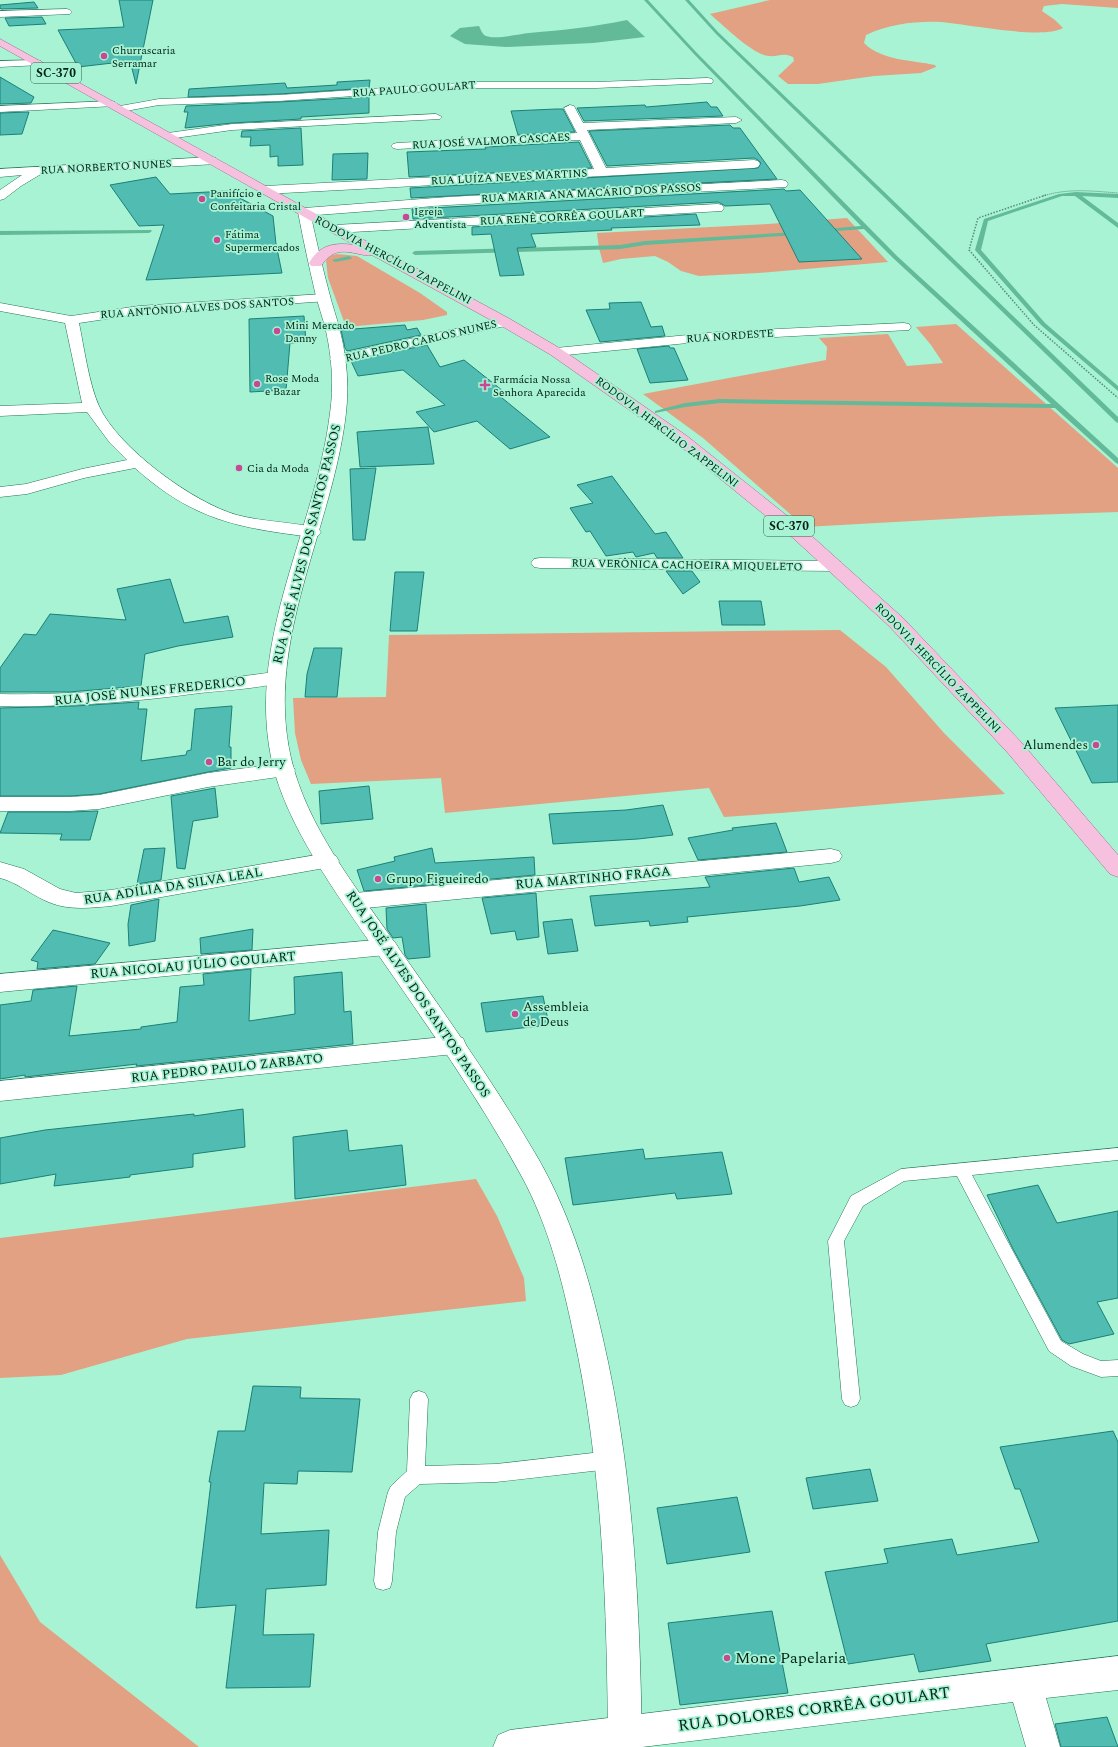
<svg xmlns="http://www.w3.org/2000/svg" width="1118" height="1747" viewBox="0 0 1118 1747" font-family="Spectral,serif">
	<style>
		.green { fill: #e2a182 }
		.water { fill: #62ba98 }
		.lines { fill: none; stroke-linecap: round; stroke-linejoin: round }
		.stream { fill: #62ba98; fill-rule: evenodd }
		.building { fill: #51bcb2; stroke: #1c8077 }
		.lane-casing { stroke: #267459; stroke-width: 1 }
		.street-casing { stroke: #267459; stroke-width: 1 }
		.secondary-casing { stroke: #267459; stroke-width: 1 }
		.primary-casing { stroke: #9d6e8a; stroke-width: 1 }
		.path-far1 { stroke: #568c77; stroke-width: 1; stroke-dasharray: 1 1; stroke-linecap: butt }
		.path { stroke: #568c77; stroke-width: 1.5; stroke-dasharray: 1.5 1.5; stroke-linecap: butt }
		.lane { fill: #fff; fill-rule: evenodd }
		.street { fill: #fff; fill-rule: evenodd }
		.secondary { fill: #fff; fill-rule: evenodd }
		.primary { fill: #f6c1de; fill-rule: evenodd }
		.poi-dot { fill: #c74895; stroke: #a7f3d3; stroke-width: 1.5 }
		.labels { text-anchor: middle; dominant-baseline: central; stroke-width: 3.5; stroke-linejoin: round; paint-order: stroke }
		.far-poi-label { font-size: 11px; fill: #022217; stroke: #a7f3d3; text-anchor: start }
		.far-street-label { font-size: 11px; fill: #022217; stroke: #a7f3d3 }
		.shield { fill: #a7f3d3; stroke: #34614f; stroke-width: 1 }
		.shield-label { font-size: 12px; font-weight: bold; fill: #022217 }
		.street-label { font-size: 13px; fill: #022217; stroke: #a7f3d3 }
		.poi-label { font-size: 13px; fill: #022217; stroke: #a7f3d3; text-anchor: start }
		.near-poi-label { font-size: 16px; fill: #022217; stroke: #a7f3d3; text-anchor: start }
		.near-street-label { font-size: 16px; fill: #022217; stroke: #a7f3d3 }
	</style>
	<rect width="100%" height="100%" fill="#a7f3d3"/>
	<g class="green">
		<path d="M770 0H1118V8L1062 4 1044 6 1042 11 1055 20 1063 28C1043 40 967 24 941 22 915 21 890 24 866 35L864 43C882 61 912 60 935 65L936 67 921 73 874 76 818 84H788L778 76 794 61 793 57C783 52 778 57 769 56 753 55 723 25 710 14Z"/>
		<polygon points="847,218 888,262 758,273 699,276 681,271 668,262 655,256 621,259 603,263 599,248 597,233 768,224"/>
		<polygon points="337,254 357,256 420,293 447,312 447,315 423,320 346,327 328,278 326,261 329,256"/>
		<polygon points="956,324 1118,468 1118,512 1002,516 805,527 703,438 643,394 826,360 827,347 819,338 888,334 907,366 943,363 931,345 916,327"/>
		<polygon points="840,630 886,667 944,733 1005,794 781,813 724,817 709,788 445,813 441,778 311,784 301,760 295,733 293,698 386,697 389,635"/>
		<polygon points="476,1179 497,1216 524,1278 526,1301 187,1339 61,1375 0,1378 0,1238"/>
		<polygon points="0,1555 40,1622 199,1747 0,1747"/>
	</g>
	<path class="water" d="M627 20 645 37 593 43 506 47 465 44 450 36 460 28 479 26C481 30 482 34 486 36 496 40 518 34 529 33 564 30 593 27 627 20Z"/>
	<g class="lines">
		<g class="stream">
			<polygon points="644,0 648,0 696,52 897,256 1118,458 1118,464 1116,463 1055,408 720,403 685,407 655,413 655,411 685,403 720,399 1051,404 893,258 864,229 823,232 822,231 825,229 861,226 694,54"/>
			<polygon points="685,0 689,0 718,32 1118,417 1118,423 1116,422 716,34"/>
			<polygon points="1076,192 1118,194 1118,198 1082,196 1118,223 1118,228 1075,196 1062,196 988,221 981,250 1045,323 1118,386 1118,391 1041,325 975,250 984,219 1059,194"/>
			<polygon points="151,230 152,231 149,233 0,235 0,231"/>
			<polygon points="796,232 798,233 798,235 645,245 620,249 415,255 412,253 415,251 620,245 645,241"/>
			<polygon points="349,256 352,258 351,259 335,262 332,260"/>
		</g>
	</g>
	<g class="building">
		<polygon points="119,0 153,0 136,84 130,61 78,67 58,30 124,27"/>
		<polygon points="34,2 38,8 1,9 0,8 0,5"/>
		<polygon points="42,17 46,24 9,26 5,18"/>
		<polygon points="0,77 34,97 31,103 0,104"/>
		<polygon points="370,80 369,88 279,94 188,97 189,89 285,83 287,88 337,85 337,82"/>
		<polygon points="369,97 369,113 301,117 301,119 232,123 185,128 188,112 184,112 186,106 279,102"/>
		<polygon points="707,102 711,107 717,107 723,116 584,121 577,108 645,105 646,107"/>
		<polygon points="556,109 563,109 575,132 518,135 511,111"/>
		<polygon points="29,112 22,134 0,135 0,113"/>
		<polygon points="730,125 733,128 740,128 777,179 411,198 410,188 758,168 761,163 758,160 754,158 607,166 589,131"/>
		<polygon points="301,128 303,165 278,166 278,156 270,157 270,145 250,146 251,137 241,137 242,131"/>
		<polygon points="579,142 592,168 409,177 407,152 486,149 485,147"/>
		<polygon points="368,153 367,179 332,180 333,154"/>
		<polygon points="156,177 170,194 227,191 273,216 276,244 282,273 146,280 164,225 139,226 110,185"/>
		<polygon points="784,189 786,191 800,190 862,259 799,262 770,204 725,206 722,204 718,202 413,219 412,209"/>
		<polygon points="696,214 700,225 611,228 612,230 531,234 536,247 517,248 524,275 500,276 491,234 472,235 472,227"/>
		<polygon points="641,302 651,327 662,326 665,336 600,342 586,310 610,309 609,303"/>
		<polygon points="304,316 306,342 290,343 286,390 250,392 249,319"/>
		<polygon points="405,325 407,330 417,328 421,335 347,351 345,348 341,330"/>
		<polygon points="427,345 440,367 464,360 503,391 496,393 550,437 510,449 477,421 434,432 416,412 445,405 403,370 358,376 351,361"/>
		<polygon points="669,346 670,348 674,348 688,380 650,383 637,349"/>
		<polygon points="428,427 434,464 360,467 357,432"/>
		<polygon points="376,468 365,540 353,540 350,469"/>
		<polygon points="612,476 655,534 666,532 683,558 657,558 654,553 636,557 633,552 606,556 590,531 586,532 570,508 593,503 577,485"/>
		<polygon points="666,571 692,571 700,582 683,594"/>
		<polygon points="395,572 424,572 417,631 390,631"/>
		<polygon points="170,579 184,623 228,616 233,637 178,646 145,654 141,686 69,692 0,692 0,668 24,634 36,635 50,614 126,620 117,589"/>
		<polygon points="719,601 761,601 765,625 722,625"/>
		<polygon points="314,648 342,648 337,697 305,697 307,674"/>
		<polygon points="139,702 138,709 147,709 141,761 186,755 187,751 191,750 195,709 232,706 229,747 231,747 231,768 208,772 99,794 70,796 0,796 0,708 75,706"/>
		<polygon points="1118,705 1118,782 1092,783 1055,708"/>
		<polygon points="369,786 373,819 321,824 319,791"/>
		<polygon points="215,788 218,817 193,821 185,869 177,868 171,796"/>
		<polygon points="663,805 673,835 638,839 553,844 549,814 626,810"/>
		<polygon points="98,811 90,840 60,840 62,834 0,833 8,812 70,812"/>
		<polygon points="776,823 787,852 698,860 688,838 733,830 732,828"/>
		<polygon points="165,848 161,880 137,884 144,849"/>
		<polygon points="432,848 435,863 534,857 535,875 364,891 357,870 395,861 394,857"/>
		<polygon points="794,868 799,882 829,877 840,900 800,906 687,917 688,922 650,926 649,921 595,926 590,896 710,887 705,877"/>
		<polygon points="536,893 539,937 517,940 515,931 491,934 482,898"/>
		<polygon points="159,899 155,941 129,946 128,924 131,905"/>
		<polygon points="426,904 430,957 408,959 405,955 402,937 393,938 387,929 386,908"/>
		<polygon points="572,919 578,951 548,954 543,922"/>
		<polygon points="253,929 252,950 201,954 200,938"/>
		<polygon points="53,930 110,943 95,964 37,969 38,962 31,960"/>
		<polygon points="251,969 249,1021 295,1014 294,977 342,972 344,1012 351,1011 353,1044 136,1066 137,1064 25,1077 25,1075 0,1079 0,1005 31,1001 33,990 77,986 69,1036 141,1029 141,1027 177,1022 180,987 204,985 203,974"/>
		<polygon points="543,996 549,1025 486,1032 481,1003"/>
		<polygon points="243,1109 245,1147 193,1154 193,1167 130,1175 130,1177 54,1186 56,1174 0,1184 0,1138 45,1130 194,1114 194,1116"/>
		<polygon points="347,1130 349,1151 402,1145 406,1185 295,1199 293,1137"/>
		<polygon points="643,1149 645,1159 722,1152 732,1194 677,1199 675,1193 573,1205 565,1158"/>
		<polygon points="1038,1185 1057,1223 1118,1211 1118,1298 1097,1302 1114,1334 1069,1344 1062,1340 1012,1247 987,1195"/>
		<polygon points="253,1386 301,1387 300,1398 360,1399 352,1472 298,1471 297,1484 264,1483 261,1534 329,1530 326,1585 266,1589 263,1635 314,1634 310,1687 226,1688 236,1605 196,1608 211,1482 209,1482 218,1431 245,1431"/>
		<polygon points="1113,1431 1118,1442 1118,1621 986,1644 991,1661 919,1672 914,1654 848,1664 825,1572 888,1563 884,1549 952,1539 957,1555 1039,1542 1020,1489 1015,1489 1000,1447"/>
		<polygon points="870,1469 878,1501 813,1509 806,1478"/>
		<polygon points="737,1497 750,1552 667,1564 657,1508"/>
		<polygon points="772,1611 788,1693 680,1705 668,1623"/>
		<polygon points="1107,1717 1118,1747 1061,1747 1055,1724"/>
	</g>
	<g class="lines">
		<defs>
			<g id="lane">
				<polygon points="1118,1148 1118,1160 972,1175 1061,1341 1083,1354 1101,1361 1118,1360 1118,1376 1101,1377 1071,1366 1049,1351 957,1176 904,1181 863,1206 844,1241 860,1399 857,1405 851,1407 845,1405 842,1399 828,1241 851,1196 901,1169"/>
				<polygon points="419,1391 425,1393 428,1399 425,1466 496,1464 610,1451 616,1454 619,1460 616,1466 610,1469 496,1482 420,1484 405,1497 396,1532 392,1581 390,1588 383,1590 376,1588 374,1581 378,1532 388,1492 391,1486 407,1471 410,1399 413,1393"/>
			</g>
			<g id="street">
				<polygon points="67,9 70,10 72,12 70,14 0,17 0,11"/>
				<polygon points="37,60 41,61 42,63 41,65 0,67 0,61"/>
				<polygon points="708,78 712,79 713,81 712,83 596,88 475,88 279,101 159,105 120,112 114,109 120,106 159,99 279,95 475,82 596,82"/>
				<polygon points="111,101 115,102 117,104 115,106 0,112 0,106"/>
				<polygon points="570,105 574,106 583,123 736,117 742,120 736,123 587,130 606,168 754,160 758,161 760,164 758,167 754,168 265,194 261,193 259,190 261,187 265,186 594,169 580,140 397,149 393,148 391,146 393,144 397,143 577,133 564,108"/>
				<polygon points="436,114 442,117 440,119 232,130 168,139 162,136 168,133 232,124"/>
				<polygon points="212,157 216,158 218,161 216,164 41,174 21,186 4,199 0,200 0,190 22,175 0,177 0,169"/>
				<polygon points="782,180 786,181 788,184 786,187 448,205 304,216 300,215 298,212 300,209 304,208 448,197"/>
				<polygon points="718,204 722,205 724,208 722,211 335,233 330,232 329,229 330,226 335,225"/>
				<path d="M323 294 328 295 330 298 328 301 139 314 79 323C84 347 89 384 99 406 118 448 194 503 237 515 264 522 292 522 318 528L321 532 318 536 312 537C238 528 193 520 135 468L84 478 27 494 0 497V487L26 484 82 469 127 460 110 443 87 412 0 416V406L82 403 65 323 0 311V303L71 316 139 306Z"/>
				<polygon points="505,318 510,319 512,322 510,325 337,363 332,362 330,359 332,356 337,355"/>
				<polygon points="904,323 909,324 911,327 909,330 718,340 556,356 551,355 549,352 551,349 556,348 718,332"/>
				<polygon points="540,558 835,561 841,562 844,566 841,570 835,571 540,568 534,567 531,563 534,559"/>
				<path d="M275 672 282 674 285 678 282 682C256 689 227 690 200 693 134 702 67 707 0 706V694C93 696 183 684 275 672Z"/>
				<polygon points="285,763 292,765 295,770 292,775 208,787 99,809 70,811 0,811 0,797 70,797 99,795 208,773"/>
				<polygon points="831,849 839,851 842,856 839,861 831,863 355,909 347,907 344,901 347,895 355,893"/>
				<path d="M328 853 336 856 339 861 336 866 111 906C88 908 66 911 44 900 29 893 16 882 0 878V862L24 869 60 889 76 893 111 890Z"/>
				<polygon points="386,939 394,941 398,947 394,953 386,955 0,992 0,974"/>
				<polygon points="454,1036 463,1038 466,1045 463,1052 454,1054 0,1101 0,1081"/>
				<polygon points="1118,1656 1118,1690 1046,1698 1060,1747 1026,1747 1013,1702 642,1747 493,1747 498,1735 510,1730"/>
			</g>
			<path id="secondary" d="M304 208 308 209 310 212C316 239 322 266 329 292 332 305 337 318 340 331 347 358 349 386 346 413 333 528 264 640 291 758 307 827 356 887 395 943 442 1010 490 1077 532 1148 568 1207 588 1272 603 1339 634 1473 640 1610 642 1747H608C607 1608 603 1468 573 1332 562 1279 548 1225 522 1177 479 1098 426 1024 375 950 337 894 284 823 271 757 247 638 316 528 330 413 334 386 332 358 326 331 323 318 318 305 315 292 309 266 303 239 298 212L300 209Z"/>
			<path id="primary" d="M0 39 329 221 510 319 561 349 687 436 805 530 903 618 1021 742 1118 855V877L1110 874 1007 752 889 626 793 538 675 442 551 355 500 325 372 255C367 256 364 255 359 254 341 250 332 250 321 266H311L309 263C319 245 335 242 354 245L0 46Z"/>
		</defs>
		<use href="#lane" class="lane-casing"/>
		<use href="#street" class="street-casing"/>
		<use href="#secondary" class="secondary-casing"/>
		<use href="#primary" class="primary-casing"/>
		<path class="path-far1" d="M1043 196C1068 188 1092 191 1118 193"/>
		<polyline class="path" points="1046,195 978,218 969,250 1034,325 1118,398"/>
		<use href="#lane" class="lane"/>
		<use href="#street" class="street"/>
		<use href="#secondary" class="secondary"/>
		<use href="#primary" class="primary"/>
	</g>
	<g class="poi-dot">
		<circle cx="104" cy="56" r="4"/>
		<circle cx="202" cy="199" r="4"/>
		<circle cx="406" cy="217" r="4"/>
		<circle cx="217" cy="240" r="4"/>
		<circle cx="277" cy="331" r="4"/>
		<circle cx="257" cy="384" r="4"/>
		<path d="M483 379h4v4h4v4h-4v4h-4v-4h-4v-4h4z"/>
		<circle cx="239" cy="468" r="4"/>
		<circle cx="1096" cy="745" r="4"/>
		<circle cx="209" cy="762" r="4"/>
		<circle cx="378" cy="879" r="4"/>
		<circle cx="515" cy="1014" r="4"/>
		<circle cx="727" cy="1658" r="4"/>
	</g>
	<g class="labels">
		<g class="far-poi-label">
			<text x="112" y="50">Churrascaria<tspan x="112" dy="13">Serramar</tspan></text>
			<text x="210" y="193">Panifício e<tspan x="210" dy="13">Confeitaria Cristal</tspan></text>
			<text x="414" y="211">Igreja<tspan x="414" dy="13">Adventista</tspan></text>
			<text x="225" y="234">Fátima<tspan x="225" dy="13">Supermercados</tspan></text>
			<text x="285" y="325">Mini Mercado<tspan x="285" dy="13">Danny</tspan></text>
			<text x="265" y="378">Rose Moda<tspan x="265" dy="13">e Bazar</tspan></text>
			<text x="493" y="379">Farmácia Nossa<tspan x="493" dy="13">Senhora Aparecida</tspan></text>
			<text x="247" y="468">Cia da Moda</text>
		</g>
		<g class="far-street-label">
			<text transform="translate(414 89) rotate(-4)">RUA PAULO GOULART</text>
			<text transform="translate(491 141) rotate(-3)">RUA JOSÉ VALMOR CASCAES</text>
			<text transform="translate(106 167) rotate(-3)">RUA NORBERTO NUNES</text>
			<text transform="translate(509 177) rotate(-3)">RUA LUÍZA NEVES MARTINS</text>
			<text transform="translate(591 193) rotate(-3)">RUA MARIA ANA MACÁRIO DOS PASSOS</text>
			<text transform="translate(562 217) rotate(-3)">RUA RENÊ CORRÊA GOULART</text>
			<text transform="translate(393 260) rotate(28)">RODOVIA HERCÍLIO ZAPPELINI</text>
			<text transform="translate(197 308) rotate(-4)">RUA ANTÔNIO ALVES DOS SANTOS</text>
			<text transform="translate(730 336) rotate(-4)">RUA NORDESTE</text>
			<text transform="translate(421 341) rotate(-13)">RUA PEDRO CARLOS NUNES</text>
			<text transform="translate(667 432) rotate(37)">RODOVIA HERCÍLIO ZAPPELINI</text>
			<text transform="translate(687 565) rotate(1)">RUA VERÔNICA CACHOEIRA MIQUELETO</text>
			<text transform="translate(938 668) rotate(46)">RODOVIA HERCÍLIO ZAPPELINI</text>
		</g>
		<g class="shield">
			<rect x="31" y="63" width="50" height="20" rx="3"/>
			<rect x="764" y="516" width="50" height="20" rx="3"/>
		</g>
		<g class="shield-label">
			<text x="56" y="73">SC-370</text>
			<text x="789" y="526">SC-370</text>
		</g>
		<g class="street-label">
			<text transform="translate(307 544) rotate(-76)">RUA JOSÉ ALVES DOS SANTOS PASSOS</text>
			<text transform="translate(150 691) rotate(-6)">RUA JOSÉ NUNES FREDERICO</text>
			<text transform="translate(593 878) rotate(-5)">RUA MARTINHO FRAGA</text>
			<text transform="translate(173 886) rotate(-9)">RUA ADÍLIA DA SILVA LEAL</text>
			<text transform="translate(193 965) rotate(-5)">RUA NICOLAU JÚLIO GOULART</text>
			<text transform="translate(418 994) rotate(56)">RUA JOSÉ ALVES DOS SANTOS PASSOS</text>
			<text transform="translate(227 1068) rotate(-6)">RUA PEDRO PAULO ZARBATO</text>
		</g>
		<g class="poi-label">
			<text x="1088" y="745" text-anchor="end">Alumendes</text>
			<text x="217" y="762">Bar do Jerry</text>
			<text x="386" y="879">Grupo Figueiredo</text>
			<text x="523" y="1007">Assembleia<tspan x="523" dy="15">de Deus</tspan></text>
		</g>
		<g class="near-poi-label">
			<text x="735" y="1658">Mone Papelaria</text>
		</g>
		<g class="near-street-label">
			<text transform="translate(814 1709) rotate(-7)">RUA DOLORES CORRÊA GOULART</text>
		</g>
	</g>
</svg>
